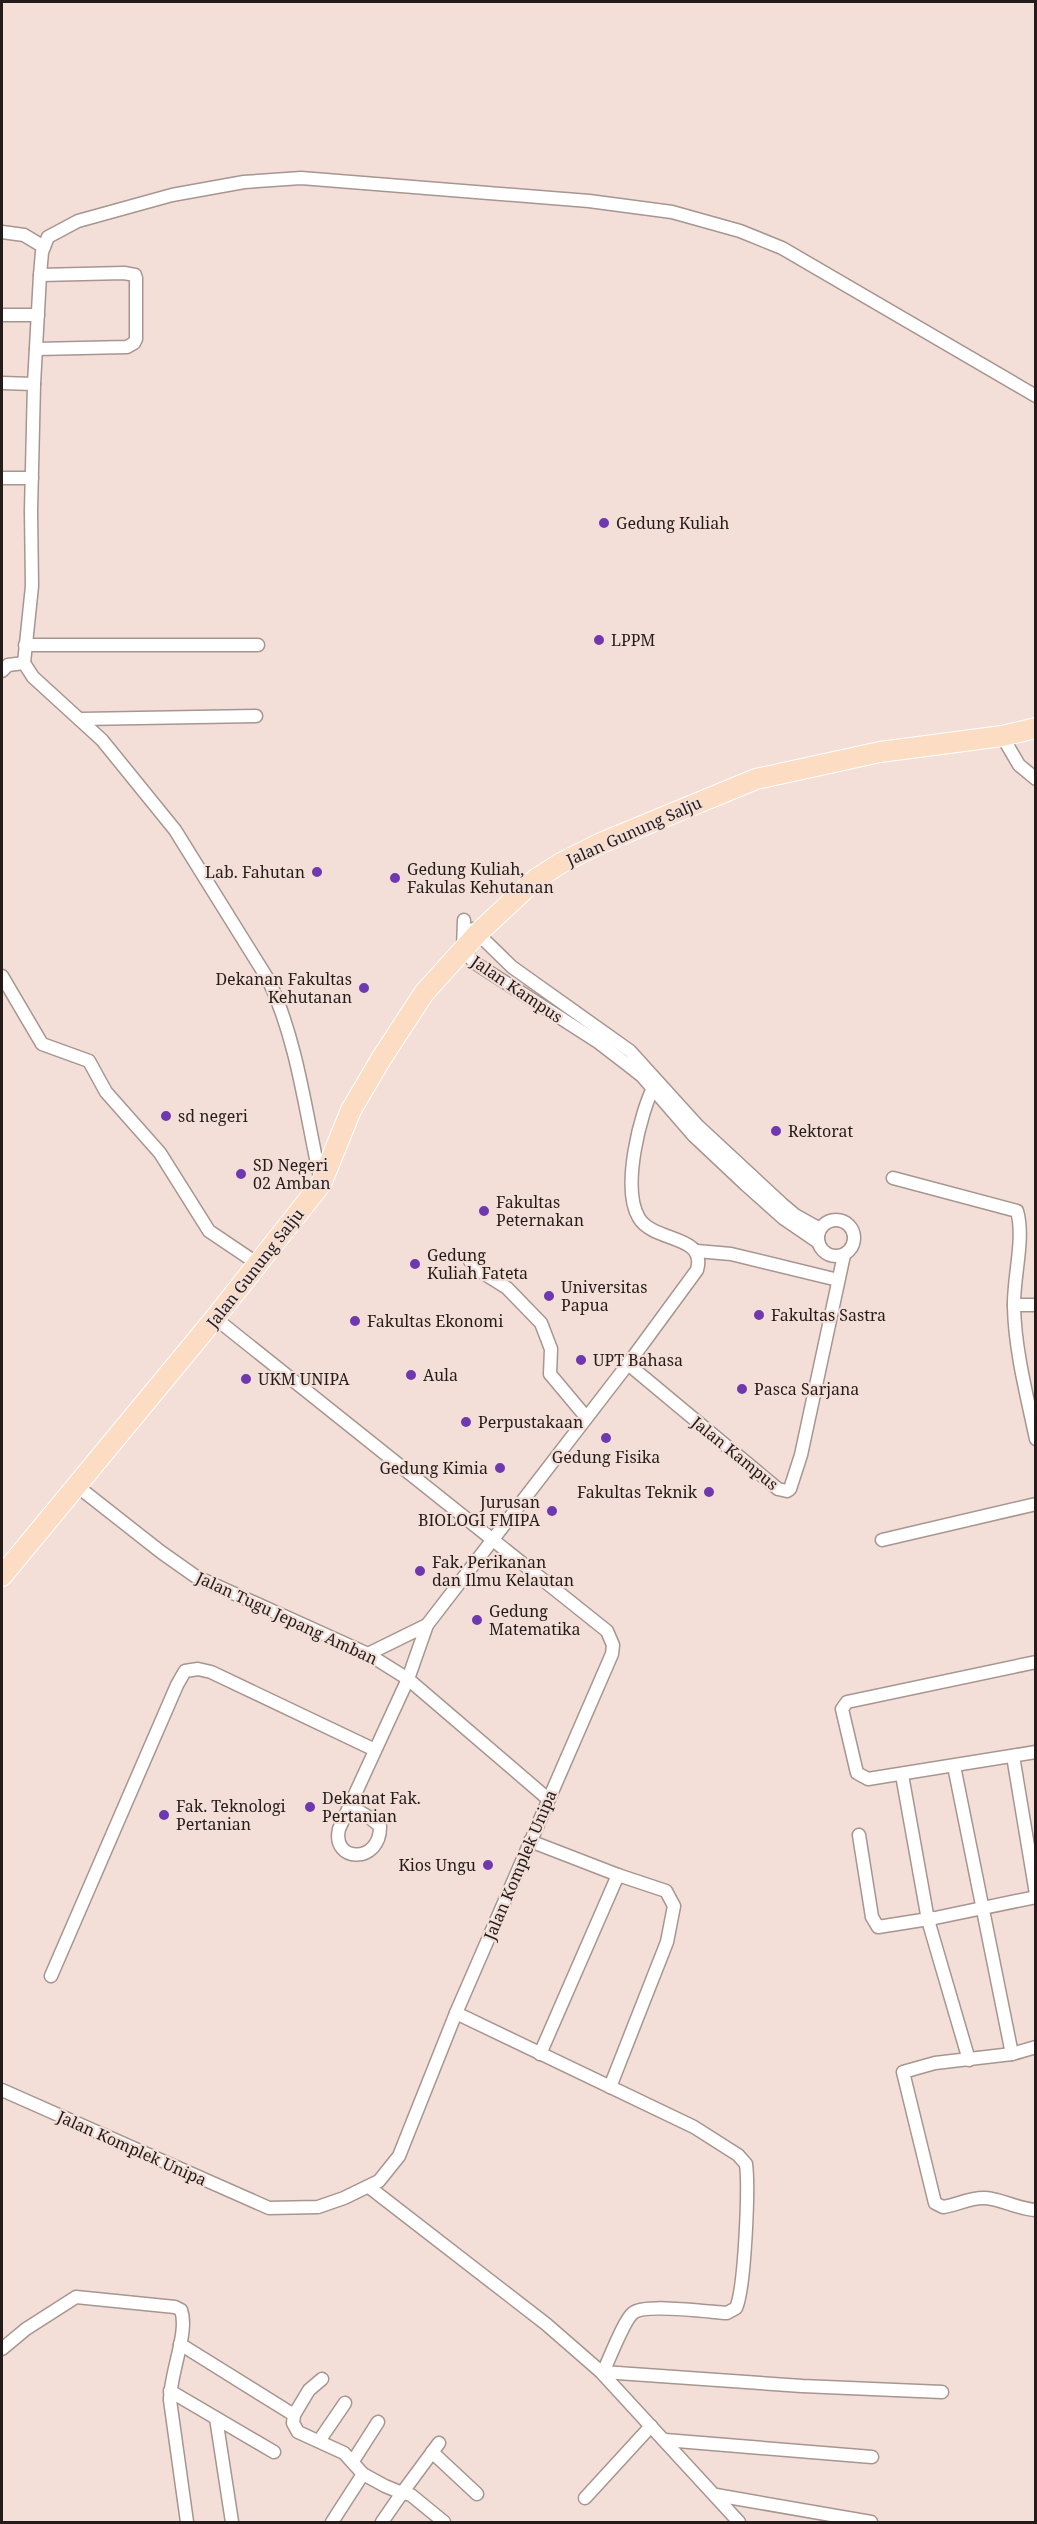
<svg xmlns="http://www.w3.org/2000/svg" width="1037" height="2524" viewBox="0 0 1037 2524" font-family="'Noto Serif',serif">
	<style>
		.lines { fill: none; stroke-linecap: round; stroke-linejoin: round }
		.minor-casing { stroke: #a7958f; stroke-width: 15 }
		.primary-casing { stroke: #fff; stroke-width: 22 }
		.minor { stroke: #fff; stroke-width: 12 }
		.primary { stroke: #fcdcc2; stroke-width: 20 }
		.poi-dot { fill: #6e38af; stroke: #f3dfd8; stroke-width: 2 }
		.labels { text-anchor: middle; dominant-baseline: central; stroke-width: 4.5; stroke-linejoin: round; paint-order: stroke }
		.poi-label { font-size: 16px; fill: #231c1a; stroke: #f3dfd8; text-anchor: start }
		.street-label { font-size: 16px; fill: #231c1a; stroke: #f3dfd8 }
	</style>
	<rect width="100%" height="100%" fill="#f3dfd8"/>
	<g class="lines">
		<defs>
			<g id="minor">
				<polyline points="2,232 24,235 44,247"/>
				<polyline points="2,315 38,315"/>
				<polyline points="36,349 127,347 134,343 136,339 136,278 135,275 124,273 40,275"/>
				<polyline points="2,383 34,384"/>
				<polyline points="2,478 32,478"/>
				<polyline points="25,645 258,645"/>
				<polyline points="2,671 8,665 24,663"/>
				<polyline points="81,719 256,716"/>
				<polyline points="1002,736 1019,765 1036,779"/>
				<polyline points="464,920 463,950 475,963 598,1042 628,1065 642,1076 694,1136 746,1185 783,1218 818,1242"/>
				<polyline points="473,929 512,967 630,1051 698,1126 782,1204 795,1215 820,1229"/>
				<polyline points="2,976 42,1044 89,1061 106,1092 160,1153 209,1231 258,1264"/>
				<path d="M893 1178 1017 1211C1025 1239 1013 1278 1014 1307 1015 1351 1027 1396 1036 1439"/>
				<path d="M321 1182C306 1116 298 1043 269 981L175 830 102 740 33 677 24 663 32 586 31 511 34 384 40 275 42 252 48 237 78 221 172 195 244 182 301 178 589 201 672 212 740 231 782 248 1036 396"/>
				<circle cx="836" cy="1238" r="18"/>
				<polyline points="697,1251 731,1254 838,1280"/>
				<polyline points="470,1261 483,1273 507,1288 541,1323 551,1349 550,1374 586,1417"/>
				<polyline points="1014,1305 1036,1305"/>
				<path d="M628 1364 697 1270C707 1234 654 1243 639 1218 621 1189 640 1112 655 1084"/>
				<polyline points="77,1486 161,1552 195,1576 368,1654 408,1679 548,1799"/>
				<polyline points="882,1540 1036,1504"/>
				<polyline points="368,1654 427,1625"/>
				<polyline points="1036,1662 847,1702 842,1709 857,1773 868,1779 1036,1752"/>
				<polyline points="1013,1756 1036,1894"/>
				<polyline points="954,1766 1012,2054"/>
				<polyline points="902,1775 928,1920 969,2060"/>
				<path d="M350 1806 370 1818 380 1826C381 1864 331 1863 339 1829L408 1679 427 1625 628 1364 778 1489 787 1491 790 1489 801 1455 844 1255"/>
				<polyline points="859,1835 872,1917 878,1927 935,1918 1036,1897"/>
				<polyline points="530,1841 618,1875 666,1891 674,1906 667,1942 610,2087"/>
				<polyline points="51,1976 177,1685 185,1671 198,1669 211,1672 375,1750"/>
				<path d="M456 2013 694 2127 738 2155 746 2164C749 2187 745 2288 736 2308L727 2313C710 2312 645 2303 633 2313 624 2320 609 2360 603 2372L600 2371"/>
				<path d="M1036 2047 1012 2054 935 2063 903 2072 935 2203 943 2207C957 2205 971 2197 985 2198 1002 2199 1017 2209 1036 2210"/>
				<polyline points="540,2054 618,1875"/>
				<polyline points="2,2090 269,2208 318,2207 344,2198 379,2181 399,2156 456,2013 612,1654 613,1645 607,1631 215,1318"/>
				<polyline points="369,2187 546,2324 600,2371 739,2522"/>
				<polyline points="180,2344 294,2415 309,2390 322,2379"/>
				<path d="M2 2349 26 2329 76 2297 175 2307 181 2310C189 2332 170 2373 170 2400L187 2522"/>
				<polyline points="603,2372 802,2386 942,2392"/>
				<polyline points="170,2391 274,2452"/>
				<polyline points="294,2415 293,2423 298,2432 344,2453 363,2474 385,2486 402,2493 382,2522"/>
				<polyline points="216,2418 232,2522"/>
				<polyline points="665,2440 872,2457"/>
				<polyline points="319,2441 345,2403"/>
				<polyline points="439,2443 402,2493 411,2495 444,2522"/>
				<polyline points="432,2452 477,2494"/>
				<polyline points="353,2461 378,2422"/>
				<polyline points="716,2495 871,2522"/>
				<polyline points="585,2498 651,2426"/>
				<polyline points="332,2522 363,2474"/>
			</g>
			<polyline id="primary" points="2,1576 215,1318 321,1184 351,1110 381,1059 424,993 478,933 536,879 561,863 601,843 756,779 880,752 1002,736 1036,728"/>
		</defs>
		<use href="#minor" class="minor-casing"/>
		<use href="#primary" class="primary-casing"/>
		<use href="#minor" class="minor"/>
		<use href="#primary" class="primary"/>
	</g>
	<g class="poi-dot">
		<circle cx="604" cy="523" r="6"/>
		<circle cx="599" cy="640" r="6"/>
		<circle cx="317" cy="872" r="6"/>
		<circle cx="395" cy="878" r="6"/>
		<circle cx="364" cy="988" r="6"/>
		<circle cx="166" cy="1116" r="6"/>
		<circle cx="776" cy="1131" r="6"/>
		<circle cx="241" cy="1174" r="6"/>
		<circle cx="484" cy="1211" r="6"/>
		<circle cx="415" cy="1264" r="6"/>
		<circle cx="549" cy="1296" r="6"/>
		<circle cx="759" cy="1315" r="6"/>
		<circle cx="355" cy="1321" r="6"/>
		<circle cx="581" cy="1360" r="6"/>
		<circle cx="411" cy="1375" r="6"/>
		<circle cx="246" cy="1379" r="6"/>
		<circle cx="742" cy="1389" r="6"/>
		<circle cx="466" cy="1422" r="6"/>
		<circle cx="606" cy="1438" r="6"/>
		<circle cx="500" cy="1468" r="6"/>
		<circle cx="709" cy="1492" r="6"/>
		<circle cx="552" cy="1511" r="6"/>
		<circle cx="420" cy="1571" r="6"/>
		<circle cx="477" cy="1620" r="6"/>
		<circle cx="310" cy="1807" r="6"/>
		<circle cx="164" cy="1815" r="6"/>
		<circle cx="488" cy="1865" r="6"/>
	</g>
	<g class="labels">
		<g class="poi-label">
			<text x="616" y="523">Gedung Kuliah</text>
			<text x="611" y="640">LPPM</text>
			<text x="407" y="869">Gedung Kuliah,<tspan x="407" dy="18">Fakulas Kehutanan</tspan></text>
			<text x="305" y="872" text-anchor="end">Lab. Fahutan</text>
			<text x="352" y="979" text-anchor="end">Dekanan Fakultas<tspan x="352" dy="18">Kehutanan</tspan></text>
			<text x="178" y="1116">sd negeri</text>
			<text x="788" y="1131">Rektorat</text>
			<text x="253" y="1165">SD Negeri<tspan x="253" dy="18">02 Amban</tspan></text>
			<text x="496" y="1202">Fakultas<tspan x="496" dy="18">Peternakan</tspan></text>
			<text x="427" y="1255">Gedung<tspan x="427" dy="18">Kuliah Fateta</tspan></text>
			<text x="561" y="1287">Universitas<tspan x="561" dy="18">Papua</tspan></text>
			<text x="771" y="1315">Fakultas Sastra</text>
			<text x="367" y="1321">Fakultas Ekonomi</text>
			<text x="593" y="1360">UPT Bahasa</text>
			<text x="423" y="1375">Aula</text>
			<text x="258" y="1379">UKM UNIPA</text>
			<text x="754" y="1389">Pasca Sarjana</text>
			<text x="478" y="1422">Perpustakaan</text>
			<text x="606" y="1457" text-anchor="middle">Gedung Fisika</text>
			<text x="488" y="1468" text-anchor="end">Gedung Kimia</text>
			<text x="697" y="1492" text-anchor="end">Fakultas Teknik</text>
			<text x="540" y="1502" text-anchor="end">Jurusan<tspan x="540" dy="18">BIOLOGI FMIPA</tspan></text>
			<text x="432" y="1562">Fak. Perikanan<tspan x="432" dy="18">dan Ilmu Kelautan</tspan></text>
			<text x="489" y="1611">Gedung<tspan x="489" dy="18">Matematika</tspan></text>
			<text x="322" y="1798">Dekanat Fak.<tspan x="322" dy="18">Pertanian</tspan></text>
			<text x="176" y="1806">Fak. Teknologi<tspan x="176" dy="18">Pertanian</tspan></text>
			<text x="476" y="1865" text-anchor="end">Kios Ungu</text>
		</g>
		<g class="street-label">
			<text transform="translate(634 831) rotate(-24)">Jalan Gunung Salju</text>
			<text transform="translate(517 989) rotate(34)">Jalan Kampus</text>
			<text transform="translate(255 1268) rotate(-52)">Jalan Gunung Salju</text>
			<text transform="translate(735 1453) rotate(39)">Jalan Kampus</text>
			<text transform="translate(287 1618) rotate(25)">Jalan Tugu Jepang Amban</text>
			<text transform="translate(520 1865) rotate(-67)">Jalan Komplek Unipa</text>
			<text transform="translate(132 2148) rotate(24)">Jalan Komplek Unipa</text>
		</g>
	</g>
	<rect width="1037" height="2524" fill="none" stroke="#231c1a" stroke-width="6"/>
</svg>
